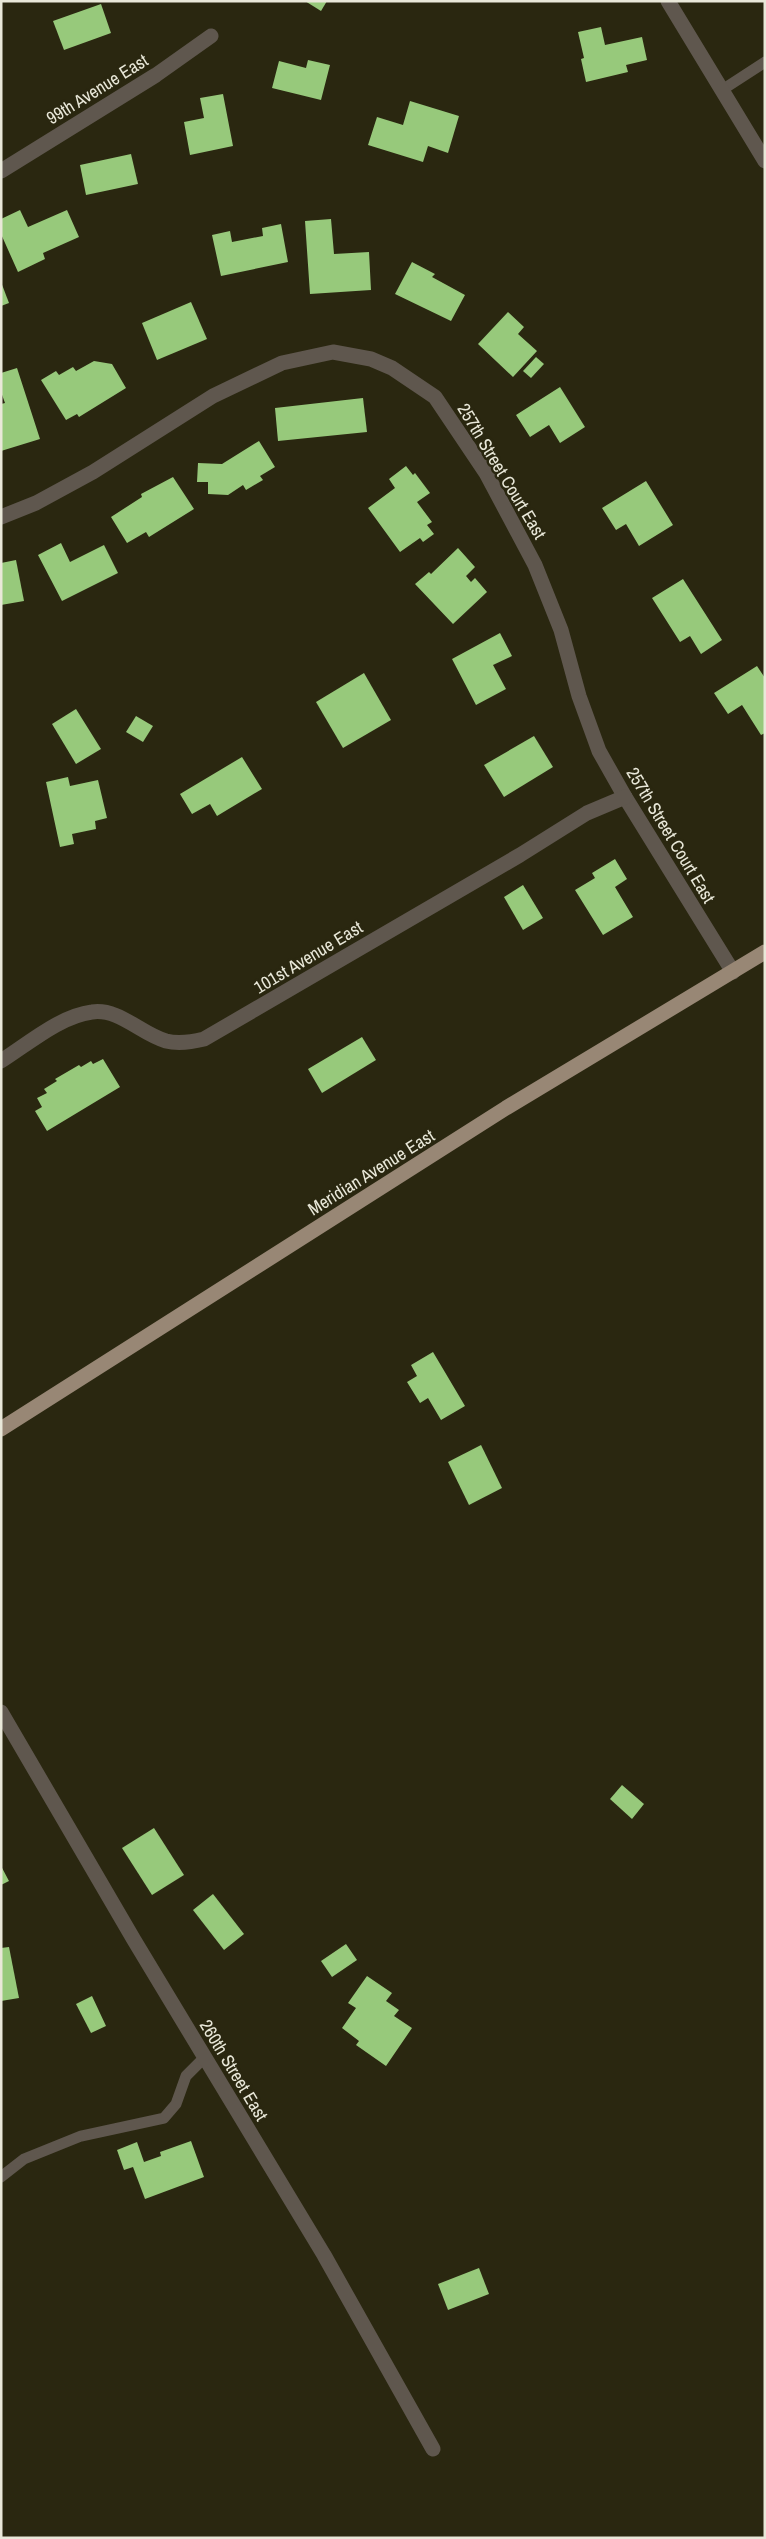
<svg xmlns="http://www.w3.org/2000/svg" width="766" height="2539" viewBox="0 0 766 2539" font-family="'Archivo Narrow',sans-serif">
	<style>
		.building { fill: #97c97b }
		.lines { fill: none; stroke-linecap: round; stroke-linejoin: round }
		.lane { stroke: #5f574e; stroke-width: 11 }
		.street { stroke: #5f574e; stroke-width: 15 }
		.primary { stroke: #988775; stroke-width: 15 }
		.labels { text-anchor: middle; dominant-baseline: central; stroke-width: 5; stroke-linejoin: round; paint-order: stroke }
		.street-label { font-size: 18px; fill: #e9e8d9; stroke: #2a2710 }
	</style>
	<rect width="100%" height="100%" fill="#2a2710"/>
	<g class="building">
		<polygon points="305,1 327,1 321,11"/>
		<polygon points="101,4 111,33 64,50 53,21"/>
		<polygon points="601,27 605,45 642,37 647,60 626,65 628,72 586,82 581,59 584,58 578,32"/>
		<polygon points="308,60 330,65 321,100 272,88 279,61 306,68"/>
		<polygon points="223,94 233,146 190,155 184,122 204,118 200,98"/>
		<polygon points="410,101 459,116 448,153 428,146 423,162 368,145 377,117 403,125"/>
		<polygon points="131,154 138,184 86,195 80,165"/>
		<polygon points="20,210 28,227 67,210 79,237 43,253 45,259 18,272 1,234 1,219"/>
		<polygon points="331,219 334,254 369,252 371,290 310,294 305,221"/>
		<polygon points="281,224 288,262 221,276 212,235 230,231 232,242 263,236 262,228"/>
		<polygon points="412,262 435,274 432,277 465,295 451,321 395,294"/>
		<polygon points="1,282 9,303 1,306"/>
		<polygon points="191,302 207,339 157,360 142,323"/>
		<polygon points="508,312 524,327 518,334 537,351 513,377 478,344"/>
		<polygon points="536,357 544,364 531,378 523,371"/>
		<polygon points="94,361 112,364 126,388 79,417 77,414 66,420 41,380 56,371 59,375 73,367 76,371"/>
		<polygon points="17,368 40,439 1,451 1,404 5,403 1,392 1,373"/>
		<polygon points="560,387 585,427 560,443 549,425 530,437 516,415"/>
		<polygon points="363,398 367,432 278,441 275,408"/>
		<polygon points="259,441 275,467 260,476 263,480 246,490 243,485 228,495 208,494 208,482 197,482 198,463 222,464"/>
		<polygon points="406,466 413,475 415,473 430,493 417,502 432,522 427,525 434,534 423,542 420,538 400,552 368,508 395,488 389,479"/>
		<polygon points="173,477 194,509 149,537 146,532 127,543 111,517 142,497 141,494"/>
		<polygon points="646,481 673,525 639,546 626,524 616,530 602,508"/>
		<polygon points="61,543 70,562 104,545 118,573 62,601 38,555"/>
		<polygon points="458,548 475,567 466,576 471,582 475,578 487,592 453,624 415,584 429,572 431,574"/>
		<polygon points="16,560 24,601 1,605 1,563"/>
		<polygon points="683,579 722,640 701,654 690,636 680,642 652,598"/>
		<polygon points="500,633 512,656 493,665 506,689 476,705 452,659"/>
		<polygon points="757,666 765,678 765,733 761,735 742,705 728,714 714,693"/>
		<polygon points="364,673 391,720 343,748 316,702"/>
		<polygon points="76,709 101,749 76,764 52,724"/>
		<polygon points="136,716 153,726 143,742 126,732"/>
		<polygon points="534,736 553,767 504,797 484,765"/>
		<polygon points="242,757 262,789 217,816 210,804 192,814 180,794"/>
		<polygon points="68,777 70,786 98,780 107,818 95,821 96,829 72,834 74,844 60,847 46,782"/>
		<polygon points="615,859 627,879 615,887 633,917 603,935 575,890 595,878 592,873"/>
		<polygon points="523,885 543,918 523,930 504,897"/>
		<polygon points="362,1037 376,1060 322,1093 308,1069"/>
		<polygon points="103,1059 120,1087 47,1131 35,1111 42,1107 37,1098 47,1093 44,1089 57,1081 55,1079 79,1065 81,1067 91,1061 93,1064"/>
		<polygon points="433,1352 465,1406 441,1420 428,1398 420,1403 407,1382 417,1376 411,1365"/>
		<polygon points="481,1445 502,1488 469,1505 448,1462"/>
		<polygon points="622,1785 644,1804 632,1819 610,1799"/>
		<polygon points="154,1828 184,1875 152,1895 122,1848"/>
		<polygon points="1,1866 9,1881 1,1885"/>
		<polygon points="213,1894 244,1934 224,1950 193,1910"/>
		<polygon points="346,1944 357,1960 332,1977 321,1961"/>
		<polygon points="9,1947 19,1998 1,2001 1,1948"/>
		<polygon points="367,1976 392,1993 386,2001 399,2010 394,2016 412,2028 386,2066 356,2045 359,2041 342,2028 356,2008 348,2003"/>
		<polygon points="92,1996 106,2026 91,2033 76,2004"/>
		<polygon points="191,2141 204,2177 145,2199 133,2167 124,2170 117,2150 137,2142 144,2162 161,2156 160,2152"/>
		<polygon points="479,2268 489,2294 448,2310 438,2284"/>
	</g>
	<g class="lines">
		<g class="lane">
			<polyline points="722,90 765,62"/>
			<polyline points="1,2177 24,2159 81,2136 164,2118 176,2104 186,2076 205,2057"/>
		</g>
		<g class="street">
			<polyline points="668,1 765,161"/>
			<polyline points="1,171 156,75 211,36"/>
			<polyline points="1,517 36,503 93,472 213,396 282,363 333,352 371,359 392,368 435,397 486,473 535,565 561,630 579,696 599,751 625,797 733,972"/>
			<path d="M1 1061C28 1044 60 1016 92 1012 119 1008 141 1034 166 1041 178 1044 192 1042 204 1039L520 855 587 813 625 797"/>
			<polyline points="1,1712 134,1940 324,2255 433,2449"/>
		</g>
		<polyline class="primary" points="1,1429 506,1108 765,952"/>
	</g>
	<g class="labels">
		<g class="street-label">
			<text transform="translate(97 89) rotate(-32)">99th Avenue East</text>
			<text transform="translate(502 471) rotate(59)">257th Street Court East</text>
			<text transform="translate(671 835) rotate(59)">257th Street Court East</text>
			<text transform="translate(308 957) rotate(-31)">101st Avenue East</text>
			<text transform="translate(371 1172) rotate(-32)">Meridian Avenue East</text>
			<text transform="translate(234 2070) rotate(59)">260th Street East</text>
		</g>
	</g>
	<rect width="766" height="2539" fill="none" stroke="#e9e8d9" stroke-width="5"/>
</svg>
